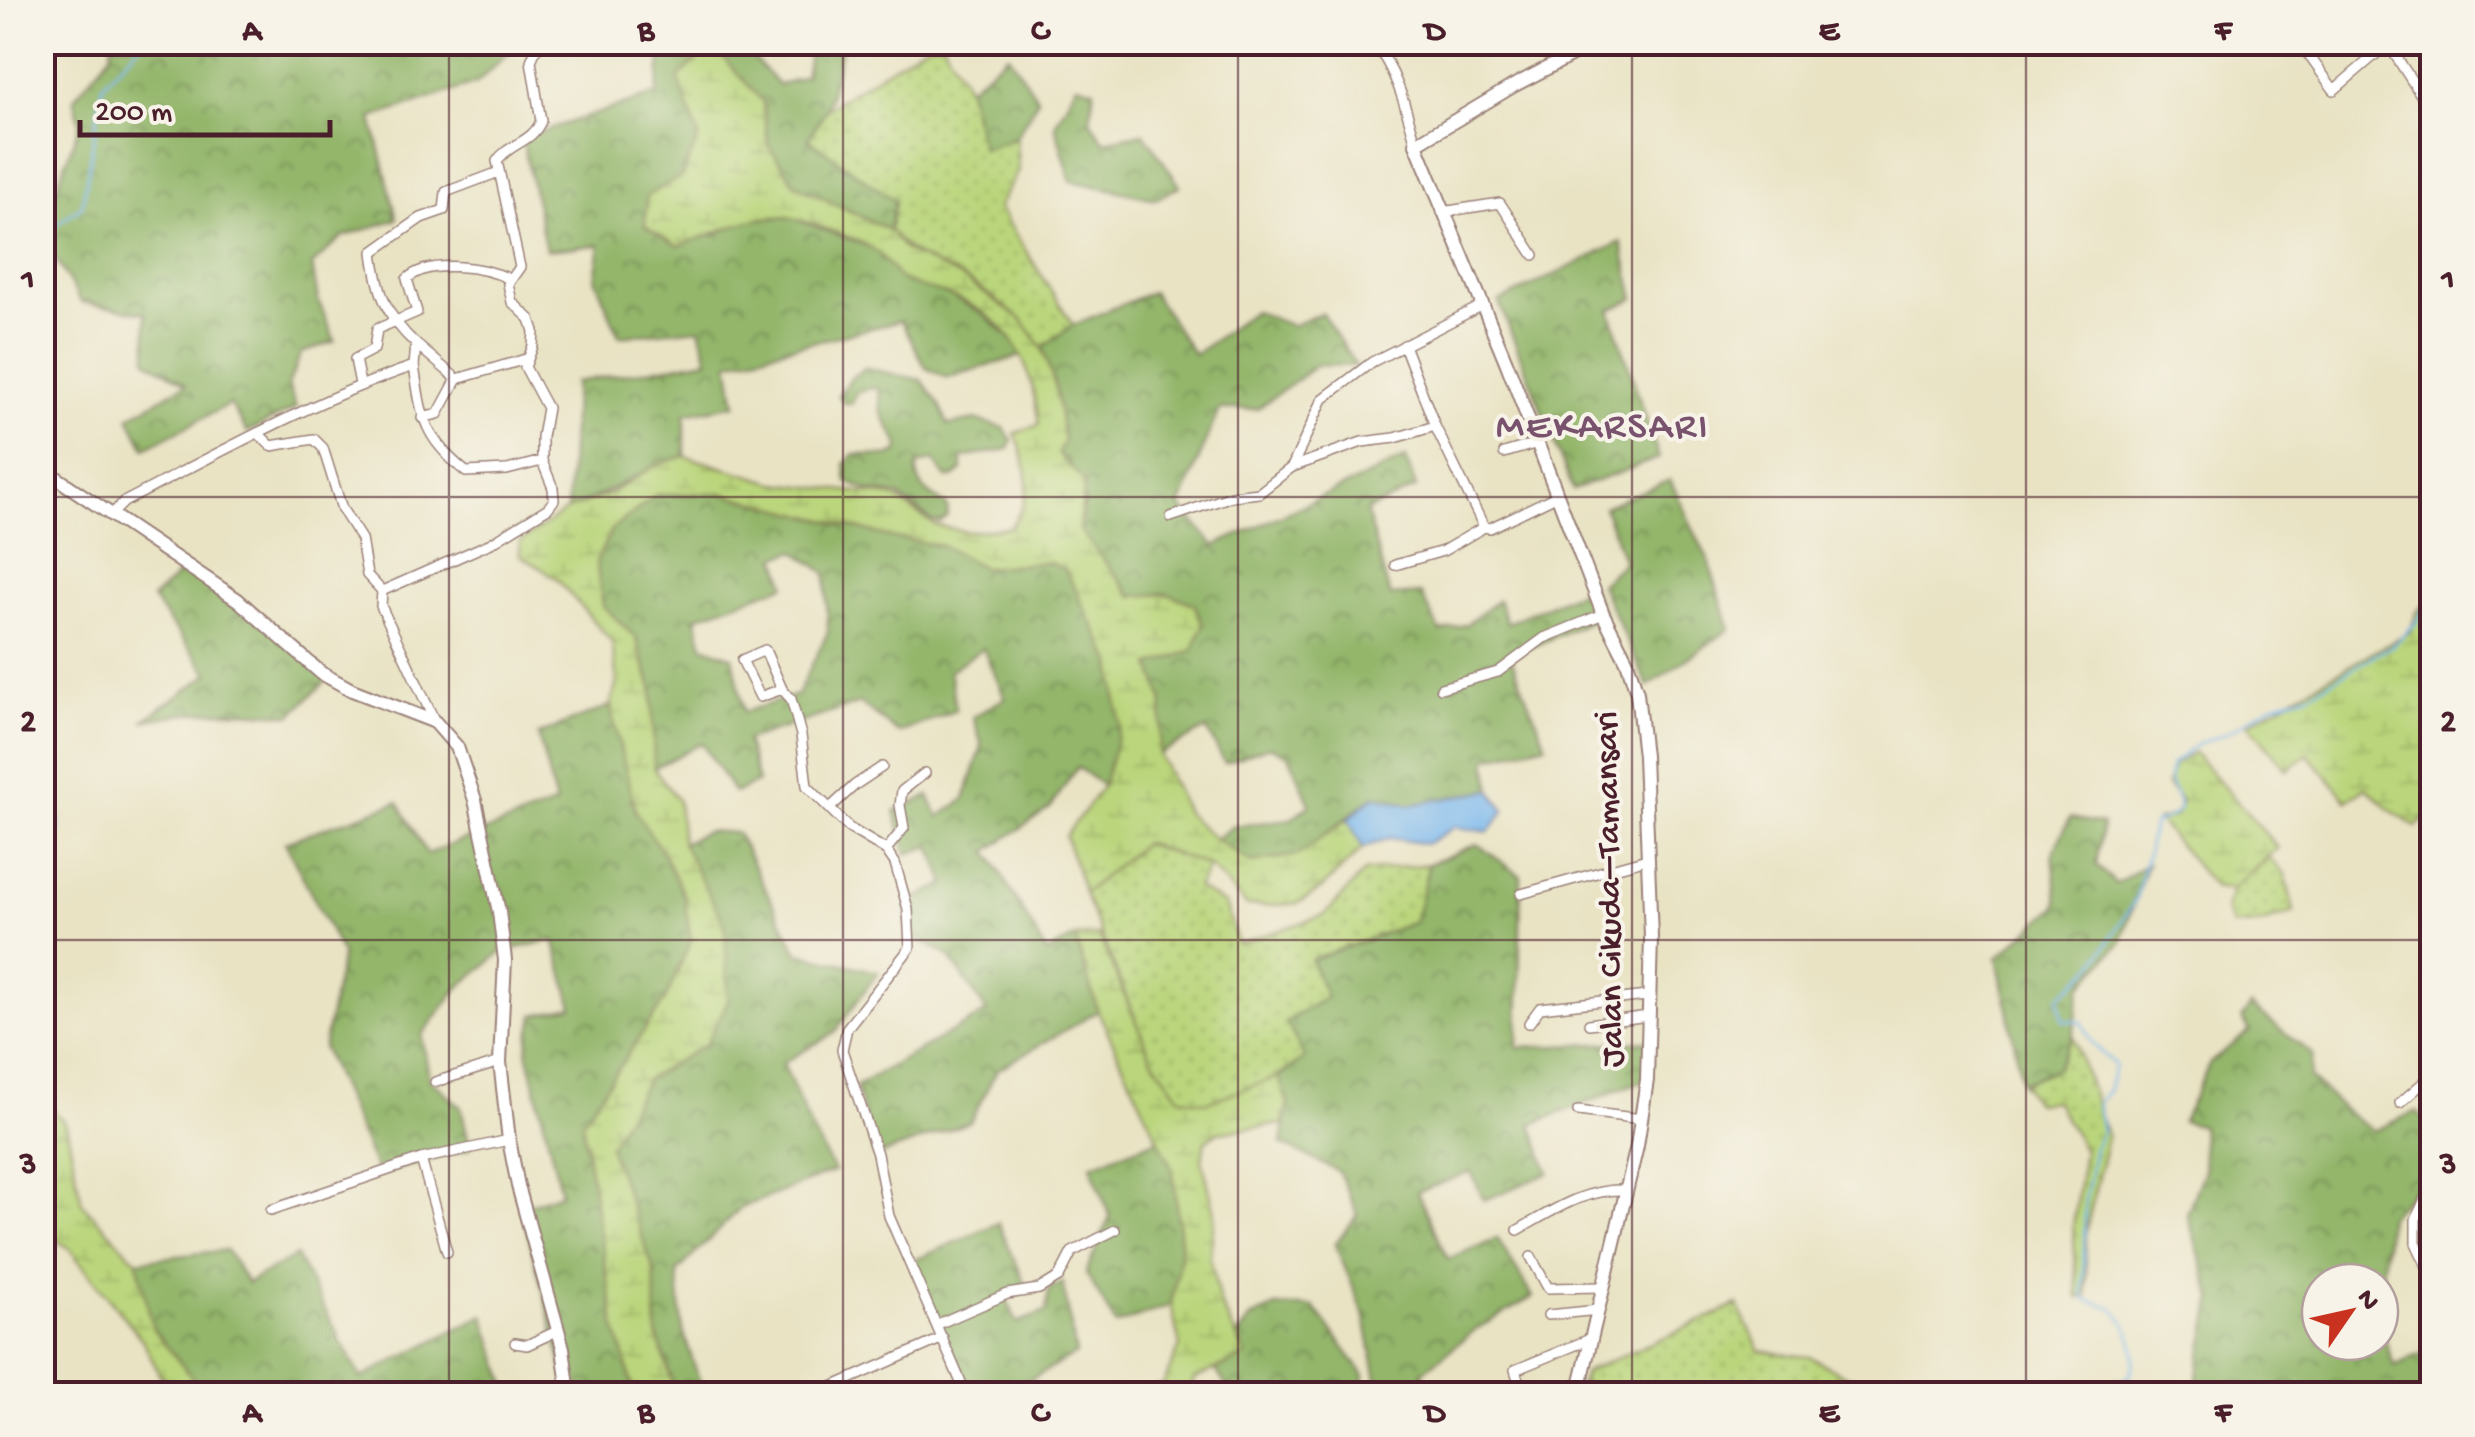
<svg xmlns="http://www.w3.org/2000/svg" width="2475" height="1437" viewBox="0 0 2475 1437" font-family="'Gochi Hand',sans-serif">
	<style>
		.grass { fill: url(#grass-dots); stroke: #827a53; stroke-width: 2.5 }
		.forest { fill: url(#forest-crowns); stroke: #6e6a4b; stroke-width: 2.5; fill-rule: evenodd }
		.wetland { fill: url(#wetland-marsh); stroke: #827a53; stroke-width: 2.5 }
		.water { fill: #7ab8ed; stroke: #626c8c; stroke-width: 2.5 }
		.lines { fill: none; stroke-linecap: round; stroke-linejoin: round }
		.stream { stroke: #7ab8ed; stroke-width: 2.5 }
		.street-casing { stroke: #9a8178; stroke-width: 12 }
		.secondary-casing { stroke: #9a8178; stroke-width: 16 }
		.street { stroke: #fff; stroke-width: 9 }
		.secondary { stroke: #fff; stroke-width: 12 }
		.grid { fill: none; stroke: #4a1f2b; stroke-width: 2.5; stroke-opacity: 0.55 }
		.labels { text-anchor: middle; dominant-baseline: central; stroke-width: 8; stroke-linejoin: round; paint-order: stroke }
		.street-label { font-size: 35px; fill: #4a1f2b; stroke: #f7f3e8 }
		.quarter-label { font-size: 40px; letter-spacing: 2.5px; fill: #79526e; stroke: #f7f3e8 }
		.neatline { fill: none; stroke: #4a1f2b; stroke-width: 4 }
		.grid-label { font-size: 32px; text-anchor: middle; font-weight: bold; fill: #4a1f2b }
	</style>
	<defs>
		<pattern id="grass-dots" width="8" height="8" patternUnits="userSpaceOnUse" patternTransform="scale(2.5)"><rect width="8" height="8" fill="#bad57b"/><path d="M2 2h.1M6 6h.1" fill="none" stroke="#a1b66a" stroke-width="1.8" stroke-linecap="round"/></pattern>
		<pattern id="forest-crowns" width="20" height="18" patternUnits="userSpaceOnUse" patternTransform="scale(2.5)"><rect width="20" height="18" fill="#93b66b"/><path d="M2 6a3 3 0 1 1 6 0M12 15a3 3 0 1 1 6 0" fill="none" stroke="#7a9358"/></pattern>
		<pattern id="wetland-marsh" width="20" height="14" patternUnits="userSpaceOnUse" patternTransform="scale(2.5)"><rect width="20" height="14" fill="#bad57b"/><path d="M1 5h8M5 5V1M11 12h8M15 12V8" fill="none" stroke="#a1b66a"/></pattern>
	</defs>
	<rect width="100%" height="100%" fill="#f7f3e8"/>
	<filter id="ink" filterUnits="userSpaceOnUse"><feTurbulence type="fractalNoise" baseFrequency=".01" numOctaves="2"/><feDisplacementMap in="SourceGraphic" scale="20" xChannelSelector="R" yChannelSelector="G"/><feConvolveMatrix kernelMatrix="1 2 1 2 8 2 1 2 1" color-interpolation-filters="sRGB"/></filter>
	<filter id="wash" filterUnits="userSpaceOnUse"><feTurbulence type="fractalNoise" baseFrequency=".0048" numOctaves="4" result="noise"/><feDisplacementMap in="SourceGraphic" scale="40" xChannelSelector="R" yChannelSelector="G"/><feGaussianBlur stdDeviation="2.25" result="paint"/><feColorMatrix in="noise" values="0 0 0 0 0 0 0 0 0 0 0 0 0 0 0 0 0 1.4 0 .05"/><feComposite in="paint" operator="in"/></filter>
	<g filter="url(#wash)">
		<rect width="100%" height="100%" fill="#e9e3c4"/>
		<g class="grass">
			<path d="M928 43H943L968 88 982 148 1016 137 1018 171 998 207 1073 325 1042 348C1023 319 990 293 960 276 929 260 911 258 889 230L895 201 808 139 826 109Z"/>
			<polygon points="1144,843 1209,866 1197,888 1225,904 1238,944 1325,915 1364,872 1429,864 1416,922 1311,960 1327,997 1305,1058 1278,1077 1207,1103 1180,1097 1151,1057 1084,893"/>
			<polygon points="2269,857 2285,874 2294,912 2264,923 2233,926 2225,909 2232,889"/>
			<polygon points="2073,1036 2107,1137 2085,1235 2087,1297 2078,1298 2073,1226 2084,1150 2055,1101 2035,1103 2022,1083 2056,1069"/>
			<polygon points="1738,1305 1760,1351 1810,1357 1852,1379 1817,1391 1819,1394 1578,1394 1585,1372"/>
		</g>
		<g class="forest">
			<polygon points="112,43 518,43 477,83 372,118 397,219 342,237 312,265 318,300 335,341 301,353 288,385 296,408 247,432 230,404 145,448 129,417 186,384 147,360 146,313 81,302 47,244 43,245 43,198 55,192 80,123 74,98 111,53"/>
			<path d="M663 43H754L749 54 779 85 805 76 811 43H843L826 109 808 139 895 201 889 230 796 185 768 145 763 102 679 78 699 137 682 176 647 197 713 236 744 220 790 217 873 248 902 280 951 296 983 314 1008 336 1024 355 947 378 926 368 901 321 729 362 736 404 685 414V456C643 468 608 494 567 510L575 382 708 360 700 328 619 336 595 278 600 245 546 250 522 138 657 94Z"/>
			<polygon points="1008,54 1038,99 1016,137 982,149 968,88"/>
			<polygon points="1077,84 1094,89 1090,120 1104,141 1144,133 1180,186 1156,199 1071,181 1055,125"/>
			<polygon points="1621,242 1635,298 1610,310 1659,458 1573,490 1499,302"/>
			<polygon points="1152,292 1194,355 1254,311 1292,326 1322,313 1356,366 1317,365 1257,409 1219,409 1180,506 1215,546 1406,458 1416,488 1366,511 1390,596 1421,594 1440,632 1467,624 1498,600 1507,623 1591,587 1604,615 1510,656 1546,744 1487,758 1491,790 1410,805 1374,796 1298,856 1251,863 1215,839 1234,826 1291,819 1310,804 1289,755 1269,746 1225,763 1206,729 1159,754 1163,700 1151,665 1192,651 1203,625 1194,604 1168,594 1132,596 1079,529 1085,502 1058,453 1055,386 1042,348 1073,325"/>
			<path d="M865 368 922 380 941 407 948 425 976 420 1004 428 1012 441 1009 449 962 458V470L953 478 945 477 934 460 917 465C915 488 930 494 947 506L948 516 941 522 932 521 897 495 869 491 847 482 845 464 854 454 888 456 898 452 899 445 881 412 879 388H868L856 393 852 403H844L838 395 852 377Z"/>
			<polygon points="1670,480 1708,560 1730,629 1648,686 1600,584 1624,562 1604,507"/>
			<path d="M721 493 894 538 943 546 984 568 1048 562 1065 569 1112 662 1120 727 1103 786 1077 767 1051 807 988 851 1047 953 1075 937 1098 1011 997 1070 970 1122 875 1157 856 1086 987 1012 949 956 908 933 907 902 946 884 931 846 907 854 895 811 929 796 939 817 965 799 982 746 973 717 1005 698 983 648 949 671 956 710 899 733 860 703 746 740 758 782 734 793 702 743 654 768 652 688 636 638 603 606 596 562 611 530 656 495ZM795 551 826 573 828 632 797 695 744 712 733 657 703 646 696 617 786 585 777 557Z"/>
			<path d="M186 567 263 617 328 679 291 715C234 709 199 709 143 721L209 674 152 599Z"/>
			<polygon points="610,706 636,812 663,853 684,896 691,941 665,1000 582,1122 615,1324 635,1394 569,1390 521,1207 561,1193 527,1051 534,1015 573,1007 554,940 503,951 459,987 422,1035 429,1078 461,1107 470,1148 378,1174 323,1048 342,954 285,842 398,802 427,854 556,804 538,735"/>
			<polygon points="2070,818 2102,824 2096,865 2116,884 2147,864 2121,942 2081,987 2073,1036 2056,1069 2022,1083 1998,957 2058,905 2053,853"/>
			<polygon points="707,831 737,833 798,953 878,972 834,1033 783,1063 811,1129 834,1171 740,1208 677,1272 683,1332 704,1394 676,1394 657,1335 654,1270 608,1147 647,1079 706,1044 682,843"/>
			<polygon points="1477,844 1521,876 1518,1048 1649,1041 1649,1078 1532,1124 1549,1173 1484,1200 1471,1172 1417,1192 1448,1259 1497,1238 1533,1297 1476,1329 1421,1373 1440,1394 1380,1394 1364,1313 1335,1244 1358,1215 1339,1172 1282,1144 1288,1103 1278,1077 1305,1058 1286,1022 1326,997 1311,960 1415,922 1429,864"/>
			<polygon points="2251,1006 2313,1055 2310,1078 2344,1110 2373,1131 2417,1111 2432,1128 2432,1160 2411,1193 2388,1216 2382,1275 2373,1282 2320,1282 2320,1342 2380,1342 2382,1330 2394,1366 2432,1349 2432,1394 2188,1394 2196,1384 2213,1298 2187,1214 2204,1170 2201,1126 2182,1121 2210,1063 2250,1031 2242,1018"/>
			<polygon points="1159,1139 1173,1169 1181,1250 1171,1305 1116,1325 1086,1273 1110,1217 1091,1165"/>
			<path d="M998 1223 1026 1285 1005 1296 1017 1323 1046 1312 1049 1289 1063 1283 1076 1354C1039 1374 1014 1394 970 1394L911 1262Z"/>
			<polygon points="226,1250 247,1283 296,1256 361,1378 484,1315 510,1394 205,1394 153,1329 137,1261"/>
			<polygon points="1276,1307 1314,1307 1364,1375 1362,1394 1231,1394 1216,1370 1245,1356 1237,1337 1252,1317"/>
		</g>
		<g class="wetland">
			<path d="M712 45 763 102 768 145 796 185 889 230 905 250 961 277 1021 319 1042 348 1055 386 1064 441 1058 453 1085 483 1079 529 1132 596 1168 594 1194 604 1203 625 1192 651 1151 665 1163 700 1159 754 1187 814 1215 839 1251 863 1298 855 1348 819 1363 848 1321 889 1297 904 1247 906 1209 866 1144 843 1084 893 1065 836 1103 786 1120 727 1112 662 1065 569 1048 562 984 568 943 546 894 538 721 493 656 495 611 530 596 562 603 606 636 638 652 688 654 768 678 801 682 843 725 925 728 1000 706 1044 647 1079 609 1146 654 1270 657 1335 676 1394H635L615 1324 582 1122 665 1000 691 941 684 896 663 853 636 812 610 706 617 682 612 642 556 578 520 555V542L567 510 609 494 656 465 685 456 775 483 892 496 935 525 967 532 1010 527C1035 495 1029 468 1015 433L1039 425C1030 360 1015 321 949 295 934 289 911 288 899 277 890 269 884 256 873 249 864 242 799 218 787 217 748 215 714 235 678 246L645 226 647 196 682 176 699 137 678 78Z"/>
			<polygon points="2432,599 2432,810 2416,827 2389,809 2366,787 2348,801 2308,754 2287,770 2248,723 2411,631 2417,612"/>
			<polygon points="2194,753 2278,848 2232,889 2214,888 2158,820 2176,816 2181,801 2167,784 2174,764"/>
			<polygon points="1099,935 1151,1057 1180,1097 1207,1102 1278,1077 1288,1103 1283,1124 1218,1132 1205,1141 1202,1159 1215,1213 1210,1257 1220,1303 1246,1356 1194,1379 1189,1394 1145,1394 1143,1389 1163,1385 1180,1346 1171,1305 1181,1250 1173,1170 1098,1011 1075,937"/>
			<polygon points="43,1099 66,1124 82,1203 137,1261 153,1329 205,1394 169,1394 143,1341 68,1247 43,1233"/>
		</g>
		<polygon class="water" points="1491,790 1505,810 1489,832 1455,827 1426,844 1389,838 1363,848 1348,819 1374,796 1410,805"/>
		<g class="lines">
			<g class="stream">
				<polyline points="42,234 82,206 103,84 142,42"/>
				<path d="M42 808 56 812C63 829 58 843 42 853"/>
				<polyline points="42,866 57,872 60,884 54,896 42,898"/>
				<path d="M2080 1394 2089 1384 2108 1385 2129 1377C2142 1352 2130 1326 2112 1307L2087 1300 2083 1295 2085 1202 2094 1148 2102 1131 2097 1103 2108 1091 2115 1065 2092 1043 2082 1022 2063 1020 2059 997 2093 966 2136 899 2154 823C2188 813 2181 807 2169 780L2172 764 2198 744 2225 734 2275 703 2309 694 2393 645 2416 623 2432 597"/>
			</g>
		</g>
	</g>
	<g filter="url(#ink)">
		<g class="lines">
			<defs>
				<g id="street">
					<path d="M1374 42C1397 72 1406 108 1416 144"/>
					<polyline points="2299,42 2334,90 2390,42"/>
					<polyline points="2388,44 2432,112"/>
					<polyline points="1442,212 1500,203 1534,255"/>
					<polyline points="416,344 457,379"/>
					<polyline points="1404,345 1435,426"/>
					<path d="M414 366 416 344C386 317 378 292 373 252L421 218 444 210 446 192 499 172"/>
					<path d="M360 384 355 359 374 349 377 329 417 312 407 279C429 258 485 267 510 279"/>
					<polyline points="422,418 438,414 457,379 526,359"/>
					<polyline points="258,433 271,446 314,439 323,448 342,509 361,539 367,575 382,591"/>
					<polyline points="1504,453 1538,443"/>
					<polyline points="1292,467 1362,442 1395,438 1435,426 1484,527 1490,528 1558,495"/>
					<path d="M113 513 124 502C219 453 313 400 414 366 422 418 423 437 466 472L507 470 542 461"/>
					<polyline points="1171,517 1232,496 1259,493 1292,467 1323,399 1372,362 1481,306"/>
					<polyline points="1395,565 1443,551 1484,527"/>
					<polyline points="1441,688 1498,672 1544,638 1603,614"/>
					<polyline points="782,689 760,697 742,660 765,650 782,689 791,699 801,735 807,786 849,828 886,850 895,863 908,909 910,948 847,1028 842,1050 877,1154 889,1216 966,1394"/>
					<path d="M435 722 381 606 382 591 491 543 548 508 554 500 553 488 542 461V437L547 408 525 367 533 346 534 331 530 319 512 302 508 284 520 267 497 161C509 143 532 143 541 121L531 61 539 42"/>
					<polyline points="831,807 855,785 882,767"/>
					<polyline points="886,850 904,828 900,805 902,791 925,773"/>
					<polyline points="1521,894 1647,859"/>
					<polyline points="1529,1023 1540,1008 1647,996"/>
					<polyline points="1589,1024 1648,1016"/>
					<polyline points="435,1082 500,1062"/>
					<polyline points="2400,1103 2432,1075"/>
					<polyline points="1578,1111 1642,1119"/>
					<polyline points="2432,1138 2428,1141 2428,1192 2416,1219 2416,1243 2432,1277"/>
					<polyline points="421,1159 447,1252"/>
					<polyline points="271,1210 421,1159 509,1140"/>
					<path d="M1518 1230C1552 1211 1585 1188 1625 1190"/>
					<polyline points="1531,1257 1548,1288 1603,1287"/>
					<polyline points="1548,1315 1599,1310"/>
					<polyline points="938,1324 1007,1294 1039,1289 1059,1277 1072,1252 1115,1230"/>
					<polyline points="515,1343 527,1345 557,1331"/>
					<polyline points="816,1394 943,1338"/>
					<polyline points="1523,1394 1515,1370 1590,1339"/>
				</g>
				<g id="secondary">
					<polyline points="42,468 238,600 321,673 352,690 435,722 457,747 475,800 499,912 505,960 500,1062 509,1140 518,1186 563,1348 569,1394"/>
					<polyline points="1578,1394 1637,1146 1647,1080 1651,938 1644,756 1637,693 1627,661 1603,614 1507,364 1416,144 1513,86 1597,42"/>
				</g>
			</defs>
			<use href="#street" class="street-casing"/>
			<use href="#secondary" class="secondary-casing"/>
			<use href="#street" class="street"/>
			<use href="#secondary" class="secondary"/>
		</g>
	</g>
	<path class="grid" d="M449 42V1394M843 42V1394M1238 42V1394M1632 42V1394M2026 42V1394M42 497H2432M42 940H2432"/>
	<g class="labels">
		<g class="street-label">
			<text transform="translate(1612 889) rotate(-91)">Jalan Cikuda–Tamansari</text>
		</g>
		<g class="quarter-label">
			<text x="1603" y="428">MEKARSARI</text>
		</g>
	</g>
	<rect width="2475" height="1437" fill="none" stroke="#f7f3e8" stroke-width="110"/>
	<g transform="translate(2350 1312) rotate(56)"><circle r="48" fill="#f7f3e8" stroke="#b29e9c" stroke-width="2.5"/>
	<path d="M0-8L18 38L0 25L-18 38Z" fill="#c8321e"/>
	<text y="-15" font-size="28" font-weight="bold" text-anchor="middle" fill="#4a1f2b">N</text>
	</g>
	<path d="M80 120v15h250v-15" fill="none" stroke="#4a1f2b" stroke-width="5"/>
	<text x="95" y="120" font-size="30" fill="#4a1f2b" stroke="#f7f3e8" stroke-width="8" paint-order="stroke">200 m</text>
	<rect x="55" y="55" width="2365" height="1327" class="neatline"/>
	<g class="grid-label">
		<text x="252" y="39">A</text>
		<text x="646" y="39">B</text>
		<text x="1040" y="39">C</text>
		<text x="1435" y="39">D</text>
		<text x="1829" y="39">E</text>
		<text x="2223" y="39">F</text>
		<text x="28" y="288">1</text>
		<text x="2448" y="288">1</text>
		<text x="28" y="730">2</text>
		<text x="2448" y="730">2</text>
		<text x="28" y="1172">3</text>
		<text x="2448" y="1172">3</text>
		<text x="252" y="1421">A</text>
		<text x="646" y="1421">B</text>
		<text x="1040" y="1421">C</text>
		<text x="1435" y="1421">D</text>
		<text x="1829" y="1421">E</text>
		<text x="2223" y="1421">F</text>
	</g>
</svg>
